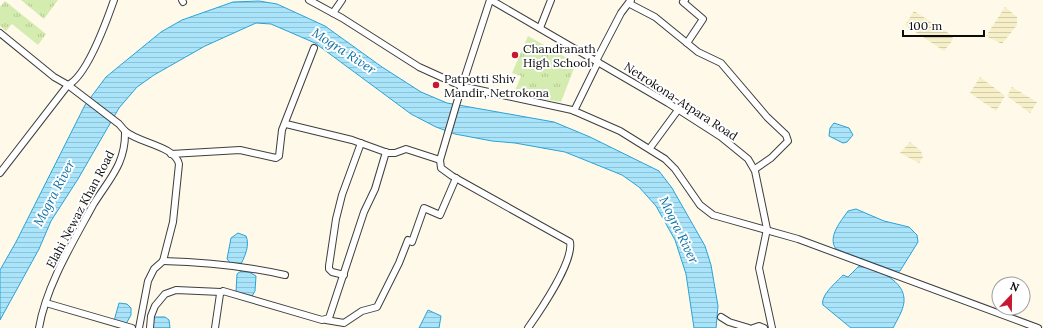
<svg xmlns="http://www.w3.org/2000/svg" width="1043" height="328" viewBox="0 0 1043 328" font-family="Lora,serif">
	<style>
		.farmland { fill: url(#farmland-rules) }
		.park { fill: url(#park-tufts) }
		.water { fill: url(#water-rules); stroke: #2aa3d8 }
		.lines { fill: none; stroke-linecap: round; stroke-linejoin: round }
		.minor-casing { stroke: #3e3e3e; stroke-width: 8 }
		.minor { stroke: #fff; stroke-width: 6 }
		.poi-dot { fill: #c61931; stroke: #fff; stroke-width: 1.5 }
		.labels { text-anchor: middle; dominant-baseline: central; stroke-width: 4; stroke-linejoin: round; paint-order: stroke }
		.poi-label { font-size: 12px; fill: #0b0b0b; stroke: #fff; text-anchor: start }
		.street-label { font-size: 12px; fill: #0b0b0b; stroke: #fff }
		.water-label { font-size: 13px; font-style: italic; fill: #0b70a6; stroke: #fff }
	</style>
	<defs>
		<pattern id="farmland-rules" width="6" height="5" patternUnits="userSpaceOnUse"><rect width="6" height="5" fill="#f7efc7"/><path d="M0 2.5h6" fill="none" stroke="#d2ccaa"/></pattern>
		<pattern id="park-tufts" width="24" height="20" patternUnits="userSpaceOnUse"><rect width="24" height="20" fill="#d5ecb0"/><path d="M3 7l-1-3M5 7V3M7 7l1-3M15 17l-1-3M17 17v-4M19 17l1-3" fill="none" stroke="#b6c996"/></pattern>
		<pattern id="water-rules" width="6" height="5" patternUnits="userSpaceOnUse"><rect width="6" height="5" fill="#a9e4fb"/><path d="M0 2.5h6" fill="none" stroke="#90c2d6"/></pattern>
	</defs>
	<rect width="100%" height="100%" fill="#fff9e9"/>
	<g class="farmland">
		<polygon points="1005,7 1017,17 1017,25 1002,44 986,36"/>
		<polygon points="914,11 953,36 952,41 944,51 905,25"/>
		<polygon points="980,77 1005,96 996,111 970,93"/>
		<polygon points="1012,87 1037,102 1030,113 1007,96"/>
		<polygon points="910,142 921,151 923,157 919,163 900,153"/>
	</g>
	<g class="park">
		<polygon points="21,0 58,0 44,19"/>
		<polygon points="5,1 46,34 38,45 12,24 6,31 0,26 0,7"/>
		<polygon points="528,36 576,63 561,102 514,93 521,76 512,73"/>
	</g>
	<g class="water">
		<polygon points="259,1 277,4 325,26 382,67 421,92 447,103 554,122 590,137 659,171 672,188 705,246 711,265 718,306 716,328 694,328 686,274 675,240 656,206 639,187 622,175 565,152 515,143 492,141 455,134 436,127 411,114 315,43 271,24 256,23 205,46 154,75 137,87 119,108 78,179 51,221 39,249 0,320 0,270 16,242 85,105 106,77 161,32 182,20 233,2"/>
		<polygon points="834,123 849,128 853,135 847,142 843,143 829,136 830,128"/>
		<path d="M856 209 884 221 909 227 917 235 918 242 900 271H895L836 249C827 237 841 221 848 211Z"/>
		<path d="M238 233 246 236C250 245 245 256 241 264H231L227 259 231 238Z"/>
		<path d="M859 266C876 269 906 280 904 302 903 311 897 320 893 328H851L823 305C820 295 837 282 843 275L848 277Z"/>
		<polygon points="241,271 249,272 256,276 255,291 252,296 236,292 237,274"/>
		<polygon points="119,303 127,304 131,308 131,315 126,324 114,321"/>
		<polygon points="428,310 441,316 439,328 419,328"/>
		<polygon points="156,317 165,317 169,320 170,328 152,328 154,318"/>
	</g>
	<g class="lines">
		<defs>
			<g id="minor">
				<polyline points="182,0 183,2"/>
				<polyline points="309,0 342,18 419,67 461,86 572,110 620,131 665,159 675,169 700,205 713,215 798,239 1038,328"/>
				<path d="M490 0 460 92 440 160 441 168 452 176 570 242C574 261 540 311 528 328"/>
				<polyline points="491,0 668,103 721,137 748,159 755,171 767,229 759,268 772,328"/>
				<polyline points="631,0 630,4 655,17 698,52 721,63 767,117 786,135 788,141 771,158 755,169"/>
				<polyline points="685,0 683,2 703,19 687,43"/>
				<polyline points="333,13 342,0"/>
				<polyline points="540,28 551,0"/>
				<path d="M0 33 54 77 68 85C87 76 107 20 114 0"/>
				<polyline points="596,61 621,13 630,1"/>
				<polyline points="574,111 598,62"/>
				<polyline points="286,124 352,140 388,153 395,153 406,149 440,160"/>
				<path d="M125 131C138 143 175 146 179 164L173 222 163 261 154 269 148 281 139 328"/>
				<polyline points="650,148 678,110"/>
				<polyline points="171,154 240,150 276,158 279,156 282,130 314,48"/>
				<path d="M0 173 68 85 119 124 125 131C126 164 109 179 93 205 73 242 46 286 39 328"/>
				<path d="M163 261C204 262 245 266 285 275"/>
				<polyline points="344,275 332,272 329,269 329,266 336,219 342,195 361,143"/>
				<polyline points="46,303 132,328"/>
				<polyline points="721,317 729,322 749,328"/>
				<polyline points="326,320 344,323 362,311 377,307 399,263 408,240 412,242 424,208 440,215 456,178"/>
				<polyline points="150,328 151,316 155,306 165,294 176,290 221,292"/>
				<polyline points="215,328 220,294 223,291 322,320 329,318 364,212 375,189 386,152"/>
				<polyline points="753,328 759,326 764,328"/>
			</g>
		</defs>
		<use href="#minor" class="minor-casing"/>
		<use href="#minor" class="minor"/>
	</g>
	<g class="poi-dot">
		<circle cx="515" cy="55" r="4"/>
		<circle cx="436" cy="85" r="4"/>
	</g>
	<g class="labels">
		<g class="poi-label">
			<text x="523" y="48">Chandranath<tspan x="523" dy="14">High School</tspan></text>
			<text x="444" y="78">Patpotti Shiv<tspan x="444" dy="14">Mandir, Netrokona</tspan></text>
		</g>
		<g class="street-label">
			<text transform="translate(681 101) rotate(33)">Netrokona-Atpara Road</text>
			<text transform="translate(80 209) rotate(-62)">Elahi Newaz Khan Road</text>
		</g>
		<g class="water-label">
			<text transform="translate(344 51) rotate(33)">Mogra River</text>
			<text transform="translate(54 193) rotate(-62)">Mogra River</text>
			<text transform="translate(679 230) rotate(64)">Mogra River</text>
		</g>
	</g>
	<g transform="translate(1011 296) rotate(22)"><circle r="19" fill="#ffffff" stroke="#9d9d9d"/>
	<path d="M0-3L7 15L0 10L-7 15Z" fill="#c61931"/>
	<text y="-6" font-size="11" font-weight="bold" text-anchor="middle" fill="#0b0b0b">N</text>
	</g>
	<path d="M903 30v6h81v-6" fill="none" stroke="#0b0b0b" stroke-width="2"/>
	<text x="909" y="30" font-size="12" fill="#0b0b0b" stroke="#ffffff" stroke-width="3" paint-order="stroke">100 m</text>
</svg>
